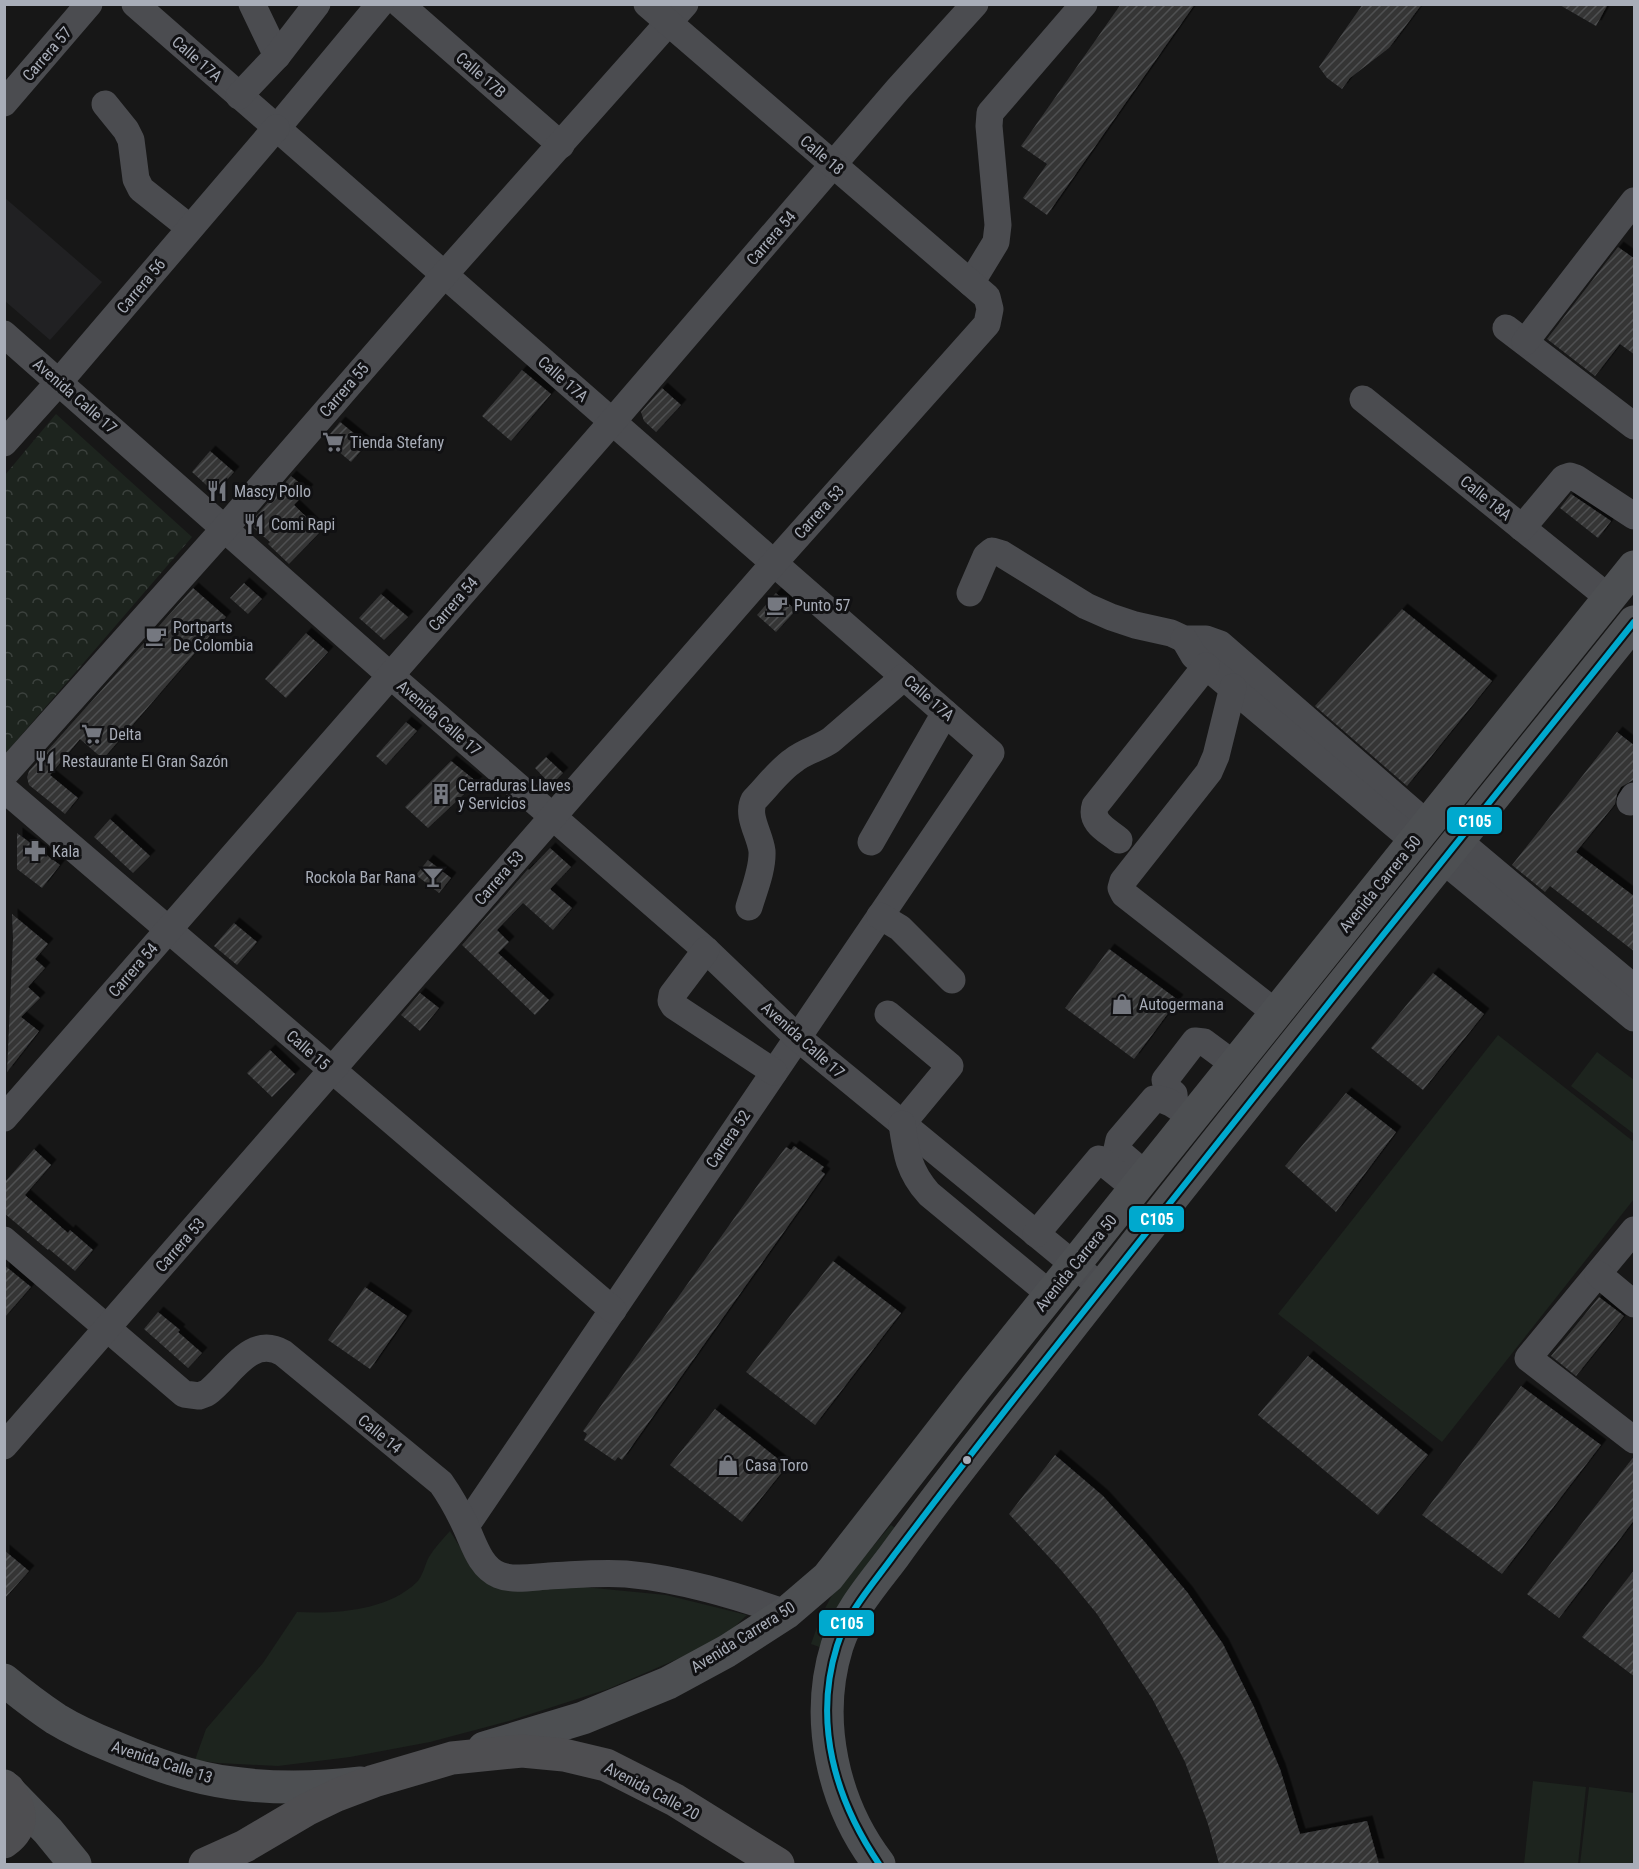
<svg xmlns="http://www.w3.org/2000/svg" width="1639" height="1869" viewBox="0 0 1639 1869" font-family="'Roboto Condensed',sans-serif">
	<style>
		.built { fill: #212123 }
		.grass { fill: #1d241e }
		.forest { fill: url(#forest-crowns) }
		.building { fill: url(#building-hatch); filter: url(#shadow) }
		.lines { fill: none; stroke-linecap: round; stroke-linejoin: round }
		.minor { stroke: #4b4c50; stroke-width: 27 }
		.major { stroke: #4d4f52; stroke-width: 33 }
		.highway { stroke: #4e4e51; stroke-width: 33 }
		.bus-1-casing { stroke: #111113; stroke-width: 10 }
		.bus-1 { stroke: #00a9ce; stroke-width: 6 }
		.bus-dot { fill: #a8adb8; stroke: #111113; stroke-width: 2 }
		.labels { text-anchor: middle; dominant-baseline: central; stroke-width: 6; stroke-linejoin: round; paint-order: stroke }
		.street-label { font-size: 16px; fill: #a8adb8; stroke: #111113 }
		.poi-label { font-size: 16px; fill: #a8adb8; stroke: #111113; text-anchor: start }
		.line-badge { stroke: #111113; stroke-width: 2 }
		.badge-label { font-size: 16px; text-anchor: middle; font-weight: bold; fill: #fff }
	</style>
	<defs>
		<pattern id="forest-crowns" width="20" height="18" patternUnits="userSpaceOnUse" patternTransform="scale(1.5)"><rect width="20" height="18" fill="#1d241e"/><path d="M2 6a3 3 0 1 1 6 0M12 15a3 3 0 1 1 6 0" fill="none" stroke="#3b413d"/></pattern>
		<pattern id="building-hatch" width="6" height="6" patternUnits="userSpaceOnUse" patternTransform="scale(1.5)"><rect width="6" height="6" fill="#353536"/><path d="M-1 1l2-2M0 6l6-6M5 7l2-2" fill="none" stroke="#4f5051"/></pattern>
		<filter id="shadow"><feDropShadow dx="5.5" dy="-5.5" stdDeviation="0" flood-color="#0009"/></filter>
	</defs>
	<rect width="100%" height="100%" fill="#171717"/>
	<polygon class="built" points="5,198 102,282 50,340 5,301"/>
	<g class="grass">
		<polygon points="1498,1035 1634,1142 1634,1199 1442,1442 1278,1314"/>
		<polygon points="1597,1052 1634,1080 1634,1134 1571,1086"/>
		<polygon points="891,1525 898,1530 825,1649 811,1644 821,1616 832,1595"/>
		<path d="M450 1531 466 1557 584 1587 666 1595 747 1615 728 1633 696 1651 608 1689 509 1721 430 1742 350 1757 278 1766 218 1763 195 1760 206 1729 263 1663 297 1612C336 1614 387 1611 417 1582 423 1576 425 1564 429 1557 435 1547 443 1539 450 1531Z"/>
		<polygon points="1533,1781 1586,1787 1578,1864 1524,1864"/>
		<polygon points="1589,1787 1634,1793 1634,1864 1580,1864"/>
	</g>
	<polygon class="forest" points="56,414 192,537 5,754 5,475"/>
	<g class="building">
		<polygon points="1121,4 1195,4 1047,215 1023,198 1047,164 1021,146"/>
		<polygon points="1363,4 1422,4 1389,48 1350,78 1342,89 1327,78 1319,67"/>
		<polygon points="1558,4 1608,4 1596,26"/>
		<polygon points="1618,247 1635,259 1635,355 1620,344 1595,376 1547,339"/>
		<polygon points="522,370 551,394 511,441 482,416"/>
		<polygon points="662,388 681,405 656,432 644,421 641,412"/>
		<polygon points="340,422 367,444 351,462 325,440"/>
		<polygon points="210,451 234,472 215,493 192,472"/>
		<polygon points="291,476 308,490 294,505 321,531 289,564 268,544 270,542 249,524"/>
		<polygon points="1571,494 1611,521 1598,538 1560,508"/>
		<polygon points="244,583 262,599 248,614 230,598"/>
		<polygon points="193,588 226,617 103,759 80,739 50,775 78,798 65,814 29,785 27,777 29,771"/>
		<polygon points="776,593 796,610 776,632 757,615"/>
		<polygon points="381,594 408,617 384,640 359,618"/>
		<polygon points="1402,609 1492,681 1407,786 1315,706"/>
		<polygon points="306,633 328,652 286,698 265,679"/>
		<polygon points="406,722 417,731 386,765 376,756"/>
		<polygon points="1617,732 1635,746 1635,779 1621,787 1617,794 1615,804 1576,852 1635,897 1635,952 1550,886 1545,892 1512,865"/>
		<polygon points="546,757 563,773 551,785 535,768"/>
		<polygon points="451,761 477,782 428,828 405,807"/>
		<polygon points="110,819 150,856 133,873 94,837"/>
		<polygon points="17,833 60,865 42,888 17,869"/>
		<polygon points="550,848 571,867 550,889 572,908 553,930 523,903 497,930 509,942 498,953 549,1000 535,1015 462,945 528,869 529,870"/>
		<polygon points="428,860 451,878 439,893 416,875"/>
		<polygon points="12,914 48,944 35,959 45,968 28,987 40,998 21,1017 39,1031 7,1072 13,939"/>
		<polygon points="234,923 257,942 237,965 214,946"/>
		<polygon points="1109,949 1178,1000 1134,1059 1065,1008"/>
		<polygon points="1433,973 1484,1014 1423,1090 1371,1048"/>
		<polygon points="420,993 439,1008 420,1031 401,1015"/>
		<polygon points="270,1050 295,1074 272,1097 247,1073"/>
		<polygon points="1346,1093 1396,1132 1336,1212 1285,1166"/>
		<polygon points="794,1146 824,1167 821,1171 825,1174 622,1460 618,1457 615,1461 584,1440 587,1434 583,1431 767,1172 786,1147 791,1150"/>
		<polygon points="34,1149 51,1165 25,1195 68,1233 70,1230 93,1250 75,1271 49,1249 48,1250 4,1213 4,1183"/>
		<polygon points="833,1261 901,1313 815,1425 746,1372"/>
		<polygon points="4,1265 31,1287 4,1318"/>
		<polygon points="365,1287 407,1316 370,1369 328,1340"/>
		<polygon points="1599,1297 1624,1316 1576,1376 1551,1356"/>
		<polygon points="158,1312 180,1330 178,1332 202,1353 188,1368 144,1329"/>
		<polygon points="1308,1356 1428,1455 1378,1515 1258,1415"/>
		<polygon points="1521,1386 1601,1445 1502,1574 1422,1515"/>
		<polygon points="715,1409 787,1466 742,1522 670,1465"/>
		<polygon points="1055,1455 1103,1496 1143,1540 1187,1592 1223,1644 1254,1707 1280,1769 1300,1834 1367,1821 1379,1864 1219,1864 1208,1824 1185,1762 1153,1700 1097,1614 1061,1570 1009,1514"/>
		<polygon points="1635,1455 1635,1519 1559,1618 1527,1594"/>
		<polygon points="4,1550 29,1571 4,1599"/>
		<polygon points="1635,1569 1635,1677 1582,1637"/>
	</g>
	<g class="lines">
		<g class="minor">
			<polyline points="135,4 991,753 466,1526"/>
			<polyline points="252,4 277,56"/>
			<polyline points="400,4 561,145"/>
			<polyline points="239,96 277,56 317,4"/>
			<polyline points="4,103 89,4"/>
			<polyline points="105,104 126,130 131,140 136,179 141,189 190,228"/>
			<polyline points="277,128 380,4"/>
			<polyline points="971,283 996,242 998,225 989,126 990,113 1084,4"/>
			<polyline points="1506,328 1634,426"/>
			<polyline points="4,334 391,676 706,950 798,1038 1101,1287"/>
			<polyline points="1525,342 1634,201"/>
			<polyline points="1363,399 1609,598"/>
			<polyline points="4,443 59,382 276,128"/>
			<polyline points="1522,528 1564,478 1570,476 1576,478 1634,516"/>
			<polyline points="970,593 986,556 992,551 1002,554 1086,606 1111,617 1135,625 1171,633 1184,639 1206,639 1220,644 1428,825"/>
			<polyline points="1184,639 1194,656 1414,841"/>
			<polyline points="1233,687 1216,756 1209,772 1123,881 1121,888 1124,894 1276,1013"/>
			<polyline points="4,775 225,528 444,275 685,4"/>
			<polyline points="4,789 613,1310"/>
			<polyline points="1630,802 1634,796"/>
			<path d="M1119 840C1107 830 1090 823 1095 806L1206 666"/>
			<polyline points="1459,841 1634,988"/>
			<polyline points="871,842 945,713"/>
			<polyline points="1443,860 1634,1018"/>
			<path d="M749 907C754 890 763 869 762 851 760 834 746 816 754 800 767 787 779 770 794 760 805 751 820 748 831 740L904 677"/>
			<polyline points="880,916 900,928 952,980"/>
			<polyline points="706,950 672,995 671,1001 674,1006 774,1072"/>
			<polyline points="888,1014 950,1066 902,1124"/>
			<polyline points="1175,1105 1174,1094 1167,1088 1165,1080 1195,1041 1204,1042 1235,1065"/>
			<polyline points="4,1118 612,422 898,89 975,4"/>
			<path d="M902 1124C906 1153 909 1172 929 1194L1051 1295"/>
			<path d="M1146 1175 1119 1152 1117 1149 1119 1140 1154 1099C1169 1098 1181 1110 1192 1118"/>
			<polyline points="1634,1230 1528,1358 1634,1440"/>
			<polyline points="1036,1234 1099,1159 1131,1185"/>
			<path d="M4 1240 184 1394 199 1396 207 1393C230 1376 250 1334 283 1353L441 1483C451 1497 459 1512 466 1527 474 1544 480 1567 499 1575 513 1581 533 1577 549 1576 574 1575 600 1572 626 1574 681 1579 734 1595 786 1613"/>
			<polyline points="1598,1274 1634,1304"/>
			<polyline points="4,1446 774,563 987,324 990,309 987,297 647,4"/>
		</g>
		<g class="major">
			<path d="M4 1680C21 1694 38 1707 56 1719 74 1730 94 1739 114 1747 152 1763 191 1778 232 1783 275 1789 318 1788 361 1783"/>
			<polyline points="484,1748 583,1718 668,1683 727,1651 786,1613 828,1577 976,1387 1634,567"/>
			<polyline points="4,1786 48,1831 75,1864"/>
			<path d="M879 1864C833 1804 814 1720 837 1646 848 1612 873 1584 894 1556 937 1496 984 1437 1030 1379 1228 1124 1432 874 1634 622"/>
		</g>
		<g class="highway">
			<path d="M4 1842C26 1826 21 1809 8 1789"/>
			<polyline points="205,1864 245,1846 306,1810 337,1795 374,1781 452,1758 522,1751 564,1755 606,1765 675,1800 778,1864"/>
		</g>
		<defs>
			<path id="bus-1" d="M879 1864C835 1799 813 1723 837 1646 848 1611 873 1584 894 1555 939 1496 984 1437 1030 1379 1230 1125 1432 874 1634 622"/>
		</defs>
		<use href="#bus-1" class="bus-1-casing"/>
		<use href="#bus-1" class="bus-1"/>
	</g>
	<defs>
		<symbol id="supermarket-bare" viewBox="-9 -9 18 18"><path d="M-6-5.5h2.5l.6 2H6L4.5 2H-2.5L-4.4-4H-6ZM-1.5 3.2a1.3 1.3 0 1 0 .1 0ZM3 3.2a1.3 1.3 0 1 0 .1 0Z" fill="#757880" stroke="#111113" stroke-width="2.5" paint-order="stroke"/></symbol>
		<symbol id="restaurant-bare" viewBox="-9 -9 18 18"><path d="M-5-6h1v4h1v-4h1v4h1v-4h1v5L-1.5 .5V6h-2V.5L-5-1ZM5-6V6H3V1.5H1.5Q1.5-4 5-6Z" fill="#757880" stroke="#111113" stroke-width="2.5" paint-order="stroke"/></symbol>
		<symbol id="cafe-bare" viewBox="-9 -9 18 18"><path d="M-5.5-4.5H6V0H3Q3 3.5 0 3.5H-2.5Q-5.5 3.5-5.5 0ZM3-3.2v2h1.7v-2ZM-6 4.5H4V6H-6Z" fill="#757880" stroke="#111113" stroke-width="2.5" paint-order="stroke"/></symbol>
		<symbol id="building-bare" viewBox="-9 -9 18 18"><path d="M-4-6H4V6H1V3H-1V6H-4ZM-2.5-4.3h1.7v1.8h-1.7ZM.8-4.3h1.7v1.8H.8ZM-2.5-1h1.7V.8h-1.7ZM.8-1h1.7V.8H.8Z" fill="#757880" stroke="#111113" stroke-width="2.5" paint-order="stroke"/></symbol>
		<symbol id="pharmacy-bare" viewBox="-9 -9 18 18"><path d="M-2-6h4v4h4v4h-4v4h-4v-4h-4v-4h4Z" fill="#757880" stroke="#111113" stroke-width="2.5" paint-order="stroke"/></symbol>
		<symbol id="bar-bare" viewBox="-9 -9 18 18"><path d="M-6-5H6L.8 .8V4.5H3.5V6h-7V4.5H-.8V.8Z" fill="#757880" stroke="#111113" stroke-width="2.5" paint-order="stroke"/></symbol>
		<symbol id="shop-bare" viewBox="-9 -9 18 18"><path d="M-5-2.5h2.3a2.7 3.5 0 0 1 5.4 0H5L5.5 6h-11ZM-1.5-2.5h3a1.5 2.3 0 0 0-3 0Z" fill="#757880" stroke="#111113" stroke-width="2.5" paint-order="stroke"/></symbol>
	</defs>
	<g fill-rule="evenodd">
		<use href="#supermarket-bare" x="318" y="427" width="30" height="30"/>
		<use href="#restaurant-bare" x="202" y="476" width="30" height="30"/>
		<use href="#restaurant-bare" x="239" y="509" width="30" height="30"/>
		<use href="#cafe-bare" x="762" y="590" width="30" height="30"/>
		<use href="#cafe-bare" x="141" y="621" width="30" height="30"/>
		<use href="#supermarket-bare" x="77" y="719" width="30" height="30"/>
		<use href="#restaurant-bare" x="30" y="746" width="30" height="30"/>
		<use href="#building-bare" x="426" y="779" width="30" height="30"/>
		<use href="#pharmacy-bare" x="20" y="836" width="30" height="30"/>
		<use href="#bar-bare" x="418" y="862" width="30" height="30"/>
		<use href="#shop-bare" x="1107" y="989" width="30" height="30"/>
		<use href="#shop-bare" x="713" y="1450" width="30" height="30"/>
	</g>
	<circle class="bus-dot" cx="967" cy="1460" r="5"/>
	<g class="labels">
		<g class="street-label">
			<text transform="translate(47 54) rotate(-49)">Carrera 57</text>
			<text transform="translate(197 59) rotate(41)">Calle 17A</text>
			<text transform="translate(481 75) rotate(41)">Calle 17B</text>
			<text transform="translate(822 155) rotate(40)">Calle 18</text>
			<text transform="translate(771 238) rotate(-49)">Carrera 54</text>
			<text transform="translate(141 286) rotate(-50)">Carrera 56</text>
			<text transform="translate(563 379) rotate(41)">Calle 17A</text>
			<text transform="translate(344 390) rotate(-49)">Carrera 55</text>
			<text transform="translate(75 396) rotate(41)">Avenida Calle 17</text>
			<text transform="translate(1486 498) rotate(39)">Calle 18A</text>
			<text transform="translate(819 512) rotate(-48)">Carrera 53</text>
			<text transform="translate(453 604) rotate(-49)">Carrera 54</text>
			<text transform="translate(929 698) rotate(41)">Calle 17A</text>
			<text transform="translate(439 718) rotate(41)">Avenida Calle 17</text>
			<text transform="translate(499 878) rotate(-49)">Carrera 53</text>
			<text transform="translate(1380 884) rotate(-51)">Avenida Carrera 50</text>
			<text transform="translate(133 970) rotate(-49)">Carrera 54</text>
			<text transform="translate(803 1040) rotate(42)">Avenida Calle 17</text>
			<text transform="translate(308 1050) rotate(41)">Calle 15</text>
			<text transform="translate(728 1139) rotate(-56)">Carrera 52</text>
			<text transform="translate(180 1245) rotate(-49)">Carrera 53</text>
			<text transform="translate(1076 1263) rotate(-51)">Avenida Carrera 50</text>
			<text transform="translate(380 1434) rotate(39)">Calle 14</text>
			<text transform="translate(743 1637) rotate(-32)">Avenida Carrera 50</text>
			<text transform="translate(162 1762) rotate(18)">Avenida Calle 13</text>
			<text transform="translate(652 1791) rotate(28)">Avenida Calle 20</text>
		</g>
		<g class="poi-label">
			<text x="350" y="442">Tienda Stefany</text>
			<text x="234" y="491">Mascy Pollo</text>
			<text x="271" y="524">Comi Rapi</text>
			<text x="794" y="605">Punto 57</text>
			<text x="173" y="627">Portparts<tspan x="173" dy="18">De Colombia</tspan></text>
			<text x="109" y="734">Delta</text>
			<text x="62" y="761">Restaurante El Gran Sazón</text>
			<text x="458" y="785">Cerraduras Llaves<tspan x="458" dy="18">y Servicios</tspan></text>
			<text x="52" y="851">Kala</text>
			<text x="416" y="877" text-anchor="end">Rockola Bar Rana</text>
			<text x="1139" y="1004">Autogermana</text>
			<text x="745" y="1465">Casa Toro</text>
		</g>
	</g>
	<g class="line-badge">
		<rect x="1446" y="806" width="57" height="29" rx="6" fill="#00a9ce"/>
		<rect x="1128" y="1205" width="57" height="28" rx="6" fill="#00a9ce"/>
		<rect x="818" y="1609" width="57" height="28" rx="6" fill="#00a9ce"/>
	</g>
	<g class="badge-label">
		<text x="1475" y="827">C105</text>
		<text x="1157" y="1225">C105</text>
		<text x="847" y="1629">C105</text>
	</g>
	<rect width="1639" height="1869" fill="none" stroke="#a8adb8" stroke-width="12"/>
</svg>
